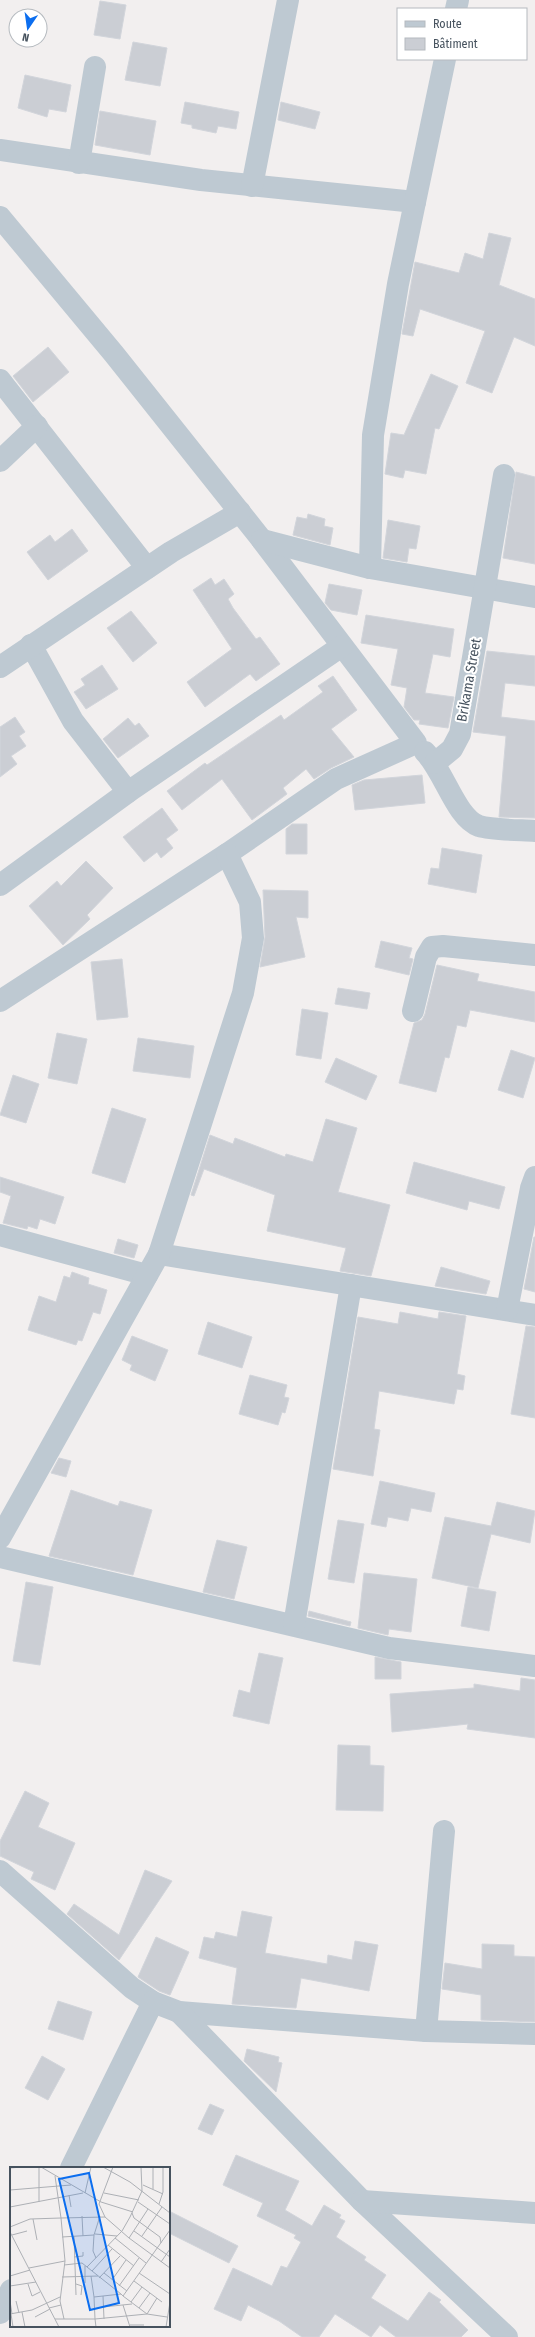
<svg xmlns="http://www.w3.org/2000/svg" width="535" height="2337" viewBox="0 0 535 2337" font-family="'Fira Sans Condensed',sans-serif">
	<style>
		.building { fill: #cbced4; stroke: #d2d5db }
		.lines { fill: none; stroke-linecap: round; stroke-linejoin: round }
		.street { stroke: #bec9d2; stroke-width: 22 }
		.labels { text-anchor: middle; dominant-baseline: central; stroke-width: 4; stroke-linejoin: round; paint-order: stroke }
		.street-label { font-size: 14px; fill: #46525e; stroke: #fff }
		.inset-road { fill: none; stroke: #adb0b5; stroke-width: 1 }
		.view { fill: #0c6eef; fill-opacity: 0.15; stroke: #0c6eef; stroke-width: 2 }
		.inset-edge { fill: none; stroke: #46525e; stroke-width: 2 }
	</style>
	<rect width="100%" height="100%" fill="#f2efef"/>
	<g class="building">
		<polygon points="100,1 126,5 120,39 94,35"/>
		<polygon points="133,42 167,48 160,86 125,80"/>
		<polygon points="25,75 71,85 66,112 49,109 47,117 18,108"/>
		<polygon points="185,102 239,112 236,129 218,126 216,133 192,128 192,125 181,123"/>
		<polygon points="281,102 320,112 315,129 278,120"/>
		<polygon points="100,111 156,121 150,155 95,145"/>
		<polygon points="489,233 511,238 499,285 535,299 535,346 514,337 492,393 466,383 485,331 420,309 413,336 402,334 415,262 459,273 465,253 483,259"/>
		<polygon points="48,347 69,372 33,402 13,376"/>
		<polygon points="431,374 458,386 439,429 435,428 426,474 405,470 403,478 385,474 391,433 404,435"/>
		<polygon points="516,472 535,477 535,564 503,558"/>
		<polygon points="308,514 325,519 324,526 333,528 330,545 293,535 297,517 307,519"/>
		<polygon points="388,520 420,526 416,549 409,548 407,562 383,558"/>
		<polygon points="72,529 88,551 48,580 27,552 50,535 55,542"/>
		<polygon points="211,578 215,585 224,579 234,594 228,599 233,608 256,639 260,637 280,664 256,681 250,674 205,707 187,682 232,649 193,590"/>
		<polygon points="329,584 362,590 357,615 331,610 325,603"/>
		<polygon points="131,611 157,643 133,662 107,628"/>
		<polygon points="366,615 454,629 450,657 433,654 425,693 454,697 448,728 419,724 420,720 414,720 404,707 407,688 391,685 398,649 361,643"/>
		<polygon points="487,651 535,656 535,686 505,683 501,717 535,721 535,818 499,817 506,736 473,732"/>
		<polygon points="102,665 118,689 86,709 74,692 85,685 81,679"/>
		<polygon points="333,676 357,710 331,729 354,757 331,768 314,779 306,769 283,788 287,794 252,820 222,779 182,810 167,791 205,763 207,765 281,715 284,720 323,692 318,686"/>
		<polygon points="15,717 25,732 19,736 26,746 11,756 17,764 0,777 0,727"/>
		<polygon points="128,718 135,726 139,723 149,736 118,758 103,739"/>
		<polygon points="422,775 425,803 355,810 352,785 364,780"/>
		<polygon points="162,808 178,830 166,839 173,848 161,858 157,852 144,862 123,837"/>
		<polygon points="292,824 307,824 307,854 286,854 286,829"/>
		<polygon points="442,848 482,855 476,893 428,884 431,868 439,869"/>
		<polygon points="86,861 113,888 87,915 90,919 63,945 29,906 57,881 61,886"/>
		<polygon points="263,890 308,891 308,918 296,917 305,957 260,967 265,937"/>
		<polygon points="381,941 412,948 409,958 413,959 409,975 375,967"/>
		<polygon points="122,959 128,1017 97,1020 91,962"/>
		<polygon points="437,965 479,974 477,981 535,992 535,1022 470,1010 466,1027 457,1025 449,1058 445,1057 436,1092 399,1083 414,1023 422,1020 425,1014"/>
		<polygon points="338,988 370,993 367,1009 335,1004"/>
		<polygon points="302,1009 328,1013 321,1059 296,1055"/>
		<polygon points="57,1033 87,1039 77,1084 48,1078"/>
		<polygon points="138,1038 194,1046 190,1078 133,1071"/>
		<polygon points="511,1050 535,1058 523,1098 498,1090"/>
		<polygon points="336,1058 377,1076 366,1100 325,1082"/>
		<polygon points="13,1075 39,1084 26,1123 0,1115"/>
		<polygon points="112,1108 146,1119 125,1183 92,1173"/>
		<polygon points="326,1119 357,1128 338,1192 390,1205 371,1276 340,1271 346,1248 267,1231 275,1195 204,1169 194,1196 191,1195 210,1135 233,1144 235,1138 285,1157 286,1154 313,1162"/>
		<polygon points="414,1162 505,1187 499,1209 469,1201 467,1210 406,1193"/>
		<polygon points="0,1177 64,1197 55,1224 40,1219 37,1229 28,1226 27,1229 3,1223 11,1196 0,1192"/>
		<polygon points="534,1237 535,1237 535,1292 524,1289"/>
		<polygon points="118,1239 138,1245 134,1258 114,1253"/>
		<polygon points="441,1267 490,1281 486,1294 435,1286"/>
		<polygon points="72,1272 89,1278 88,1284 107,1290 100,1314 93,1312 82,1341 78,1340 76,1345 28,1330 39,1296 56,1302 64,1276 70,1278"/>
		<polygon points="400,1312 438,1319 439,1312 466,1316 457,1374 465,1376 463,1390 457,1389 454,1404 379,1391 374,1429 380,1430 373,1476 333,1469 358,1317 398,1324"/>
		<polygon points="208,1322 252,1337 242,1368 198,1354"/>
		<polygon points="526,1326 535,1327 535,1418 511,1414"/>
		<polygon points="132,1336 168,1350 155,1381 130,1370 132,1365 122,1360"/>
		<polygon points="250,1375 287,1385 284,1397 289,1398 285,1413 282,1412 278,1425 239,1414"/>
		<polygon points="59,1458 71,1461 66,1477 51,1473"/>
		<polygon points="380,1481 435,1493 431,1512 411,1508 408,1521 388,1517 386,1527 371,1524"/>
		<polygon points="71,1490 118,1506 120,1501 152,1510 133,1575 49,1556"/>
		<polygon points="497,1502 535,1511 530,1543 491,1534 478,1588 432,1578 445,1517 491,1526"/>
		<polygon points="338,1520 364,1524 354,1583 328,1579"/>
		<polygon points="217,1540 247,1547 234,1599 203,1592"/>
		<polygon points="364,1573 417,1579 411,1632 389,1629 388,1635 358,1628"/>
		<polygon points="26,1582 53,1587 40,1665 13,1661"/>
		<polygon points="468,1587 496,1592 489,1631 461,1626"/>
		<polygon points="309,1611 351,1622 350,1626 308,1616"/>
		<polygon points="259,1653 283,1658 269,1724 233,1716 239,1690 250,1693"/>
		<polygon points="375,1657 401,1662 401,1679 375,1679"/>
		<polygon points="521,1678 535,1680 535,1738 467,1729 468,1724 392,1732 390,1694 474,1688 474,1684 520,1691"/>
		<polygon points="338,1745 370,1746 370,1765 384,1766 383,1811 336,1810"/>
		<polygon points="25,1791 49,1803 38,1827 75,1843 55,1890 31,1879 34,1872 0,1856 0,1841"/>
		<polygon points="145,1870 172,1881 119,1960 67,1914 74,1904 119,1935"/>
		<polygon points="242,1911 272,1917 265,1953 327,1964 328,1955 352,1960 355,1941 378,1945 369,1991 301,1978 296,2008 232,2004 237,1968 199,1958 204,1937 214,1939 216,1932 237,1937"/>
		<polygon points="156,1937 189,1952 170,1995 159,1991 138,1977"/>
		<polygon points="482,1944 514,1945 514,1956 535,1957 535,2022 481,2020 481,1995 442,1989 445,1963 482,1969"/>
		<polygon points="58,2001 92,2012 83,2040 48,2029"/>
		<polygon points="247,2049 279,2057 278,2062 282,2063 276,2092 244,2061"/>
		<polygon points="42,2056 65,2069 48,2100 25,2088"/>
		<polygon points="210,2104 224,2110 212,2135 198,2129"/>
		<polygon points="236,2155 299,2181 285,2210 312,2226 324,2205 341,2215 339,2218 345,2221 336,2237 366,2257 364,2260 386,2275 371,2298 408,2321 429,2292 441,2300 439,2302 468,2330 461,2337 396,2337 380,2325 371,2337 335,2314 319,2337 302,2337 279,2321 248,2305 241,2321 214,2309 233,2268 272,2286 281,2266 287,2268 301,2242 294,2238 296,2235 257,2216 263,2203 223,2185"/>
		<polygon points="169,2211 238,2246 229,2263 169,2233"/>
	</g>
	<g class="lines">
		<g class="street">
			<polyline points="456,9 458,0"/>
			<polyline points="0,150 201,180 415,202 398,284 373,435 370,568"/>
			<polyline points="79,163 95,67"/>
			<polyline points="252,186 288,0"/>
			<polyline points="415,202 445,59"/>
			<polyline points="0,217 114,354 262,540 416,743 336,779 227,854 0,1001"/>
			<polyline points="0,380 147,568"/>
			<polyline points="0,461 37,426"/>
			<polyline points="262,540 370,568 535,597"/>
			<polyline points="31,645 73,721 128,792"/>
			<polyline points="0,667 171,552 240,512"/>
			<path d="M425 752C444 771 456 818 479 826 492 830 521 830 535 831"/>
			<polyline points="435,763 452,749 460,734 504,475"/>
			<polyline points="0,885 128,792 342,646"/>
			<polyline points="413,1011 426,957 432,947 443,946 535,955"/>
			<polyline points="0,1235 147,1275"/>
			<polyline points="159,1254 535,1315"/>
			<polyline points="507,1310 531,1188 535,1177"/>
			<polyline points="0,1538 159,1254 243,993 253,938 250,902 227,854"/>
			<polyline points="0,1557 389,1648 535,1666"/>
			<polyline points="294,1625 351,1285"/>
			<polyline points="0,1871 132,1988 153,2002 179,2012 426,2031 535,2034"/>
			<polyline points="179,2012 362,2201 507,2337"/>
			<polyline points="426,2031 444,1831"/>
			<polyline points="71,2168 153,2002"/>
			<polyline points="362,2201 535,2213"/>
			<polyline points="0,2313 11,2290"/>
		</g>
	</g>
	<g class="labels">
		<g class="street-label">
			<text transform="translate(469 680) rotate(-80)">Brikama Street</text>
		</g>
	</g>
	<g transform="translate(10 2167)">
		<rect width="160" height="160" fill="#f2efef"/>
		<path class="inset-road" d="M29 0V35M31 0 91 35 123 45M93 0 120 15 160 46M103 0 89 37 95 50 119 71 138 42M0 1 12 0M133 18 153 27M143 22V0M0 23 61 18M75 26 81 0M94 26 129 33M59 28 61 40M128 35 160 57M149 37 153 25V0M0 40 73 26M122 46 124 51 150 70 151 76M72 49 73 69M23 52 27 73M0 60 20 52 51 51 45 9M124 64 160 90M0 65 49 160M85 67 107 69M2 68 17 64M64 69 66 128M132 69 152 40M52 70 84 68M105 71 136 96M119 71 160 101M98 78 124 99M64 90 73 89V85M86 91 83 84 84 68 90 49M151 95 160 82M54 98 72 96 77 100M19 101 55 94M82 104 102 82M94 106 117 124M129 106 160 127M0 109 20 103M81 109 84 130 111 127 77 100 112 64 120 50 132 24 131 0M52 110 88 109M89 111 110 89M102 113 116 93M124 114 152 135M75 116V99M18 117 22 129 30 125M66 117 72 119 71 128M0 119 26 115M109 119 129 91M111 127 113 129 160 63M93 129 94 152M113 129 137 147 147 131M0 134 2 147M6 134 9 146M121 135 132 120M113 138 120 160M93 140 122 137M39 141 51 138M129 141 140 126M12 145 15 160M0 147 22 143 50 130M1 147 3 160M25 150 40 142M45 152H85L84 130M54 152 50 134 55 94 51 51 95 50M120 158H134M86 160 85 152 137 147 157 150M156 160 160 135"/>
		<path class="view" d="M79 6 109 136 80 143 49 12Z"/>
		<rect width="160" height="160" class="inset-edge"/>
	</g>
	<rect x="397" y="8" width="130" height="52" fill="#ffffff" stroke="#b5babf"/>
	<rect x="405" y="21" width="20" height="6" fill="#bec9d2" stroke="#b5babf"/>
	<text x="433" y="28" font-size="12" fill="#46525e">Route</text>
	<rect x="405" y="38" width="20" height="12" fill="#cbced4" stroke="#b5babf"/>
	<text x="433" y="48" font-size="12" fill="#46525e">Bâtiment</text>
	<g transform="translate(28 28) rotate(193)"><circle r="19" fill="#ffffff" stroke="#b5babf"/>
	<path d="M0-3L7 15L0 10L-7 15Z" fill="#0c6eef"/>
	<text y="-6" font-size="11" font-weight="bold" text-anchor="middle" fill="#46525e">N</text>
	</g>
</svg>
